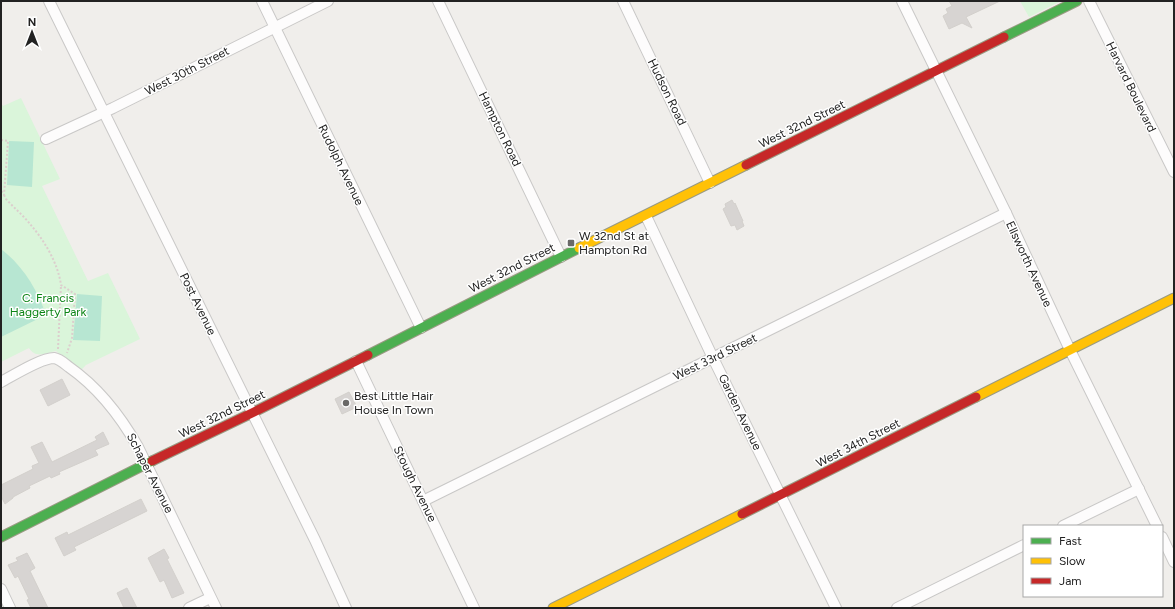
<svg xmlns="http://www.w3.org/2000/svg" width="1175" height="609" viewBox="0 0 1175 609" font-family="Figtree,sans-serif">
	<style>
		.park { fill: #daf5da }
		.pitch { fill: #b7e6d2 }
		.building { fill: #d7d4d2; stroke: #d3d0cc }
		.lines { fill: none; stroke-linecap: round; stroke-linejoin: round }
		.street-casing { stroke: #c9c8c7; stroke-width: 12 }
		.fast-casing { stroke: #999a82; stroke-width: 11 }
		.slow-casing { stroke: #999a82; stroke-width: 11 }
		.jam-casing { stroke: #999a82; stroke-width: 11 }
		.path { stroke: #dccecd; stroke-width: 2; stroke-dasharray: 2 2; stroke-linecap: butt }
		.street { stroke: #fdfcfc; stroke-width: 10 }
		.fast { stroke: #4caf50; stroke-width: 9 }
		.slow { stroke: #ffc107; stroke-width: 9 }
		.jam { stroke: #c62828; stroke-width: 9 }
		.poi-dot { fill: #6a6968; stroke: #fff; stroke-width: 1.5 }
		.labels { text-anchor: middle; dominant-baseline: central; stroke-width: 3; stroke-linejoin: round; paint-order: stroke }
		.street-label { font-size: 12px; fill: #222; stroke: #fff }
		.poi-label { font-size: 12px; fill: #222; stroke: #fff; text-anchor: start }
		.park-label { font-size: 12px; fill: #0c8416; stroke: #fff }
	</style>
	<rect width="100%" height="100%" fill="#f0eeeb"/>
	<g class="park">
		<polygon points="1020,1 1061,1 1029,17"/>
		<path d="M21 98 60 179 42 186 88 281 108 273 140 339 86 365 81 370 56 351C45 353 36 359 29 348L1 362V103L3 106Z"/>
	</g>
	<g class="pitch">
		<polygon points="9,141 34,142 32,187 7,185"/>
		<path d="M1 249C23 266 37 289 46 315L1 337Z"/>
		<polygon points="77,294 102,296 100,341 73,340"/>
	</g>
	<g class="building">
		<polygon points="949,1 1000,1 966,17 972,28 962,23 949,29 943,16 948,13 946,9 952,6"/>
		<polygon points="732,200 734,204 735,203 743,221 742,221 744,226 737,230 735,225 731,226 723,209 726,207 725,204"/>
		<polygon points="62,379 70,395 48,406 40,390"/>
		<polygon points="349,392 357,407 342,414 335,399"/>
		<polygon points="103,432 109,444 95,450 98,455 59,472 60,474 51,478 50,476 29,486 30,488 13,497 13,498 5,504 1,496 1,485 33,469 32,466 39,463 31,447 42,442 52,462 97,440 95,437"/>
		<polygon points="141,499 147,511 74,547 76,550 64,556 55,538 67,532 68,535"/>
		<polygon points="164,549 169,558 167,559 184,593 172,598 164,580 160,582 148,558"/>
		<polygon points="27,553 35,568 30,571 48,608 31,608 27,600 29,599 18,576 15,578 8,565 18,561 16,558"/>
		<polygon points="127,588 137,608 124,608 117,593"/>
	</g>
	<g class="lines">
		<defs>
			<g id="street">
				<polyline points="49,1 315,540 346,608"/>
				<polyline points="262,1 421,328"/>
				<polyline points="438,1 561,257"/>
				<polyline points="623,1 710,183"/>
				<polyline points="902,1 1006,213 1070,350 1157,526"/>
				<polyline points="1089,1 1174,172"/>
				<polyline points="46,139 113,108 328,1"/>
				<polyline points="646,216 713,358 836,608"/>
				<polyline points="356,361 474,608"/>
				<path d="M1 382C14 375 41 358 54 358 60 359 65 364 69 367 99 388 121 417 138 447L216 608"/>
				<polyline points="423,501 1006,213"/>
				<polyline points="1063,526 1139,489"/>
				<polyline points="1162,537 1174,562"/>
				<polyline points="1,589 10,608"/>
				<polyline points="189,608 210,598"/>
				<polyline points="897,608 1024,545"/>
			</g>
			<g id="fast">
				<polyline points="1004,37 1077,1"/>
				<polyline points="368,355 579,248"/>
				<polyline points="1,537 152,461"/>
			</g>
			<g id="slow">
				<polyline points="579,248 746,165"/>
				<polyline points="976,397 1174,298"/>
				<polyline points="553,608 742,514"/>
			</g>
			<g id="jam">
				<polyline points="746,165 1004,37"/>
				<polyline points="152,461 252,413 368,355"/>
				<polyline points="742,514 976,397"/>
			</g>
		</defs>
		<use href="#street" class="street-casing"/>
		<use href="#fast" class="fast-casing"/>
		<use href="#slow" class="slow-casing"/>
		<use href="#jam" class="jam-casing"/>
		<g class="path">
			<polyline points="1,140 8,141 4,195 1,190"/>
			<path d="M4 195 6 199C14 208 23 215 30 224 44 240 58 263 61 285L75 294 72 338 67 353"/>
			<polyline points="58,349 61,285"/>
		</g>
		<use href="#street" class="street"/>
		<use href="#fast" class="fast"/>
		<use href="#slow" class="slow"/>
		<use href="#jam" class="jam"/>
	</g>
	<g class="poi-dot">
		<rect x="567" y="239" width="8" height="8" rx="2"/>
		<circle cx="346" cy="403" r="4"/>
	</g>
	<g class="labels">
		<g class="street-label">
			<text transform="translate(187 71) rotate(-27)">West 30th Street</text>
			<text transform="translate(1131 87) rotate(64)">Harvard Boulevard</text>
			<text transform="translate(667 92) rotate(64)">Hudson Road</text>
			<text transform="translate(802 124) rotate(-26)">West 32nd Street</text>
			<text transform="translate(500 129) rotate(64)">Hampton Road</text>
			<text transform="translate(341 165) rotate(64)">Rudolph Avenue</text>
			<text transform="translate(1029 264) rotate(65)">Ellsworth Avenue</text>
			<text transform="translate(512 268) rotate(-27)">West 32nd Street</text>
			<text transform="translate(198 304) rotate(64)">Post Avenue</text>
			<text transform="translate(715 357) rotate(-26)">West 33rd Street</text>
			<text transform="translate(740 412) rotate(64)">Garden Avenue</text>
			<text transform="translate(222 414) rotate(-26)">West 32nd Street</text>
			<text transform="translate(858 443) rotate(-27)">West 34th Street</text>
			<text transform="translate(150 473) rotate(63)">Schaper Avenue</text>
			<text transform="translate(415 484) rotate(64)">Stough Avenue</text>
		</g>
		<g class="poi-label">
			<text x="579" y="236">W 32nd St at<tspan x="579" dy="14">Hampton Rd</tspan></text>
			<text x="354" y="396">Best Little Hair<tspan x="354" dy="14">House In Town</tspan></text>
		</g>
		<g class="park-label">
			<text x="48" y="298">C. Francis<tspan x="48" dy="14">Haggerty Park</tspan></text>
		</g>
	</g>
	<rect width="1175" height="609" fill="none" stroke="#222222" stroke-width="4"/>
	<rect x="1023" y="525" width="140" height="72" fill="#ffffff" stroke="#a7a7a7"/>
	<rect x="1031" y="538" width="20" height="6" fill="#4caf50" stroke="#a7a7a7"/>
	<text x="1059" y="545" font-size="12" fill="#222222">Fast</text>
	<rect x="1031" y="558" width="20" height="6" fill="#ffc107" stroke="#a7a7a7"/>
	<text x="1059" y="565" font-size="12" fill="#222222">Slow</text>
	<rect x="1031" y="578" width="20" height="6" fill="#c62828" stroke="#a7a7a7"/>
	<text x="1059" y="585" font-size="12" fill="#222222">Jam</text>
	<g transform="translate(32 32)" stroke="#ffffff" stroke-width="3" paint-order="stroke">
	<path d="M0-3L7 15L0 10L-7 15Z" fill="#222222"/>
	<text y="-6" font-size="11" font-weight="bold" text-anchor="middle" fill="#222222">N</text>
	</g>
</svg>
